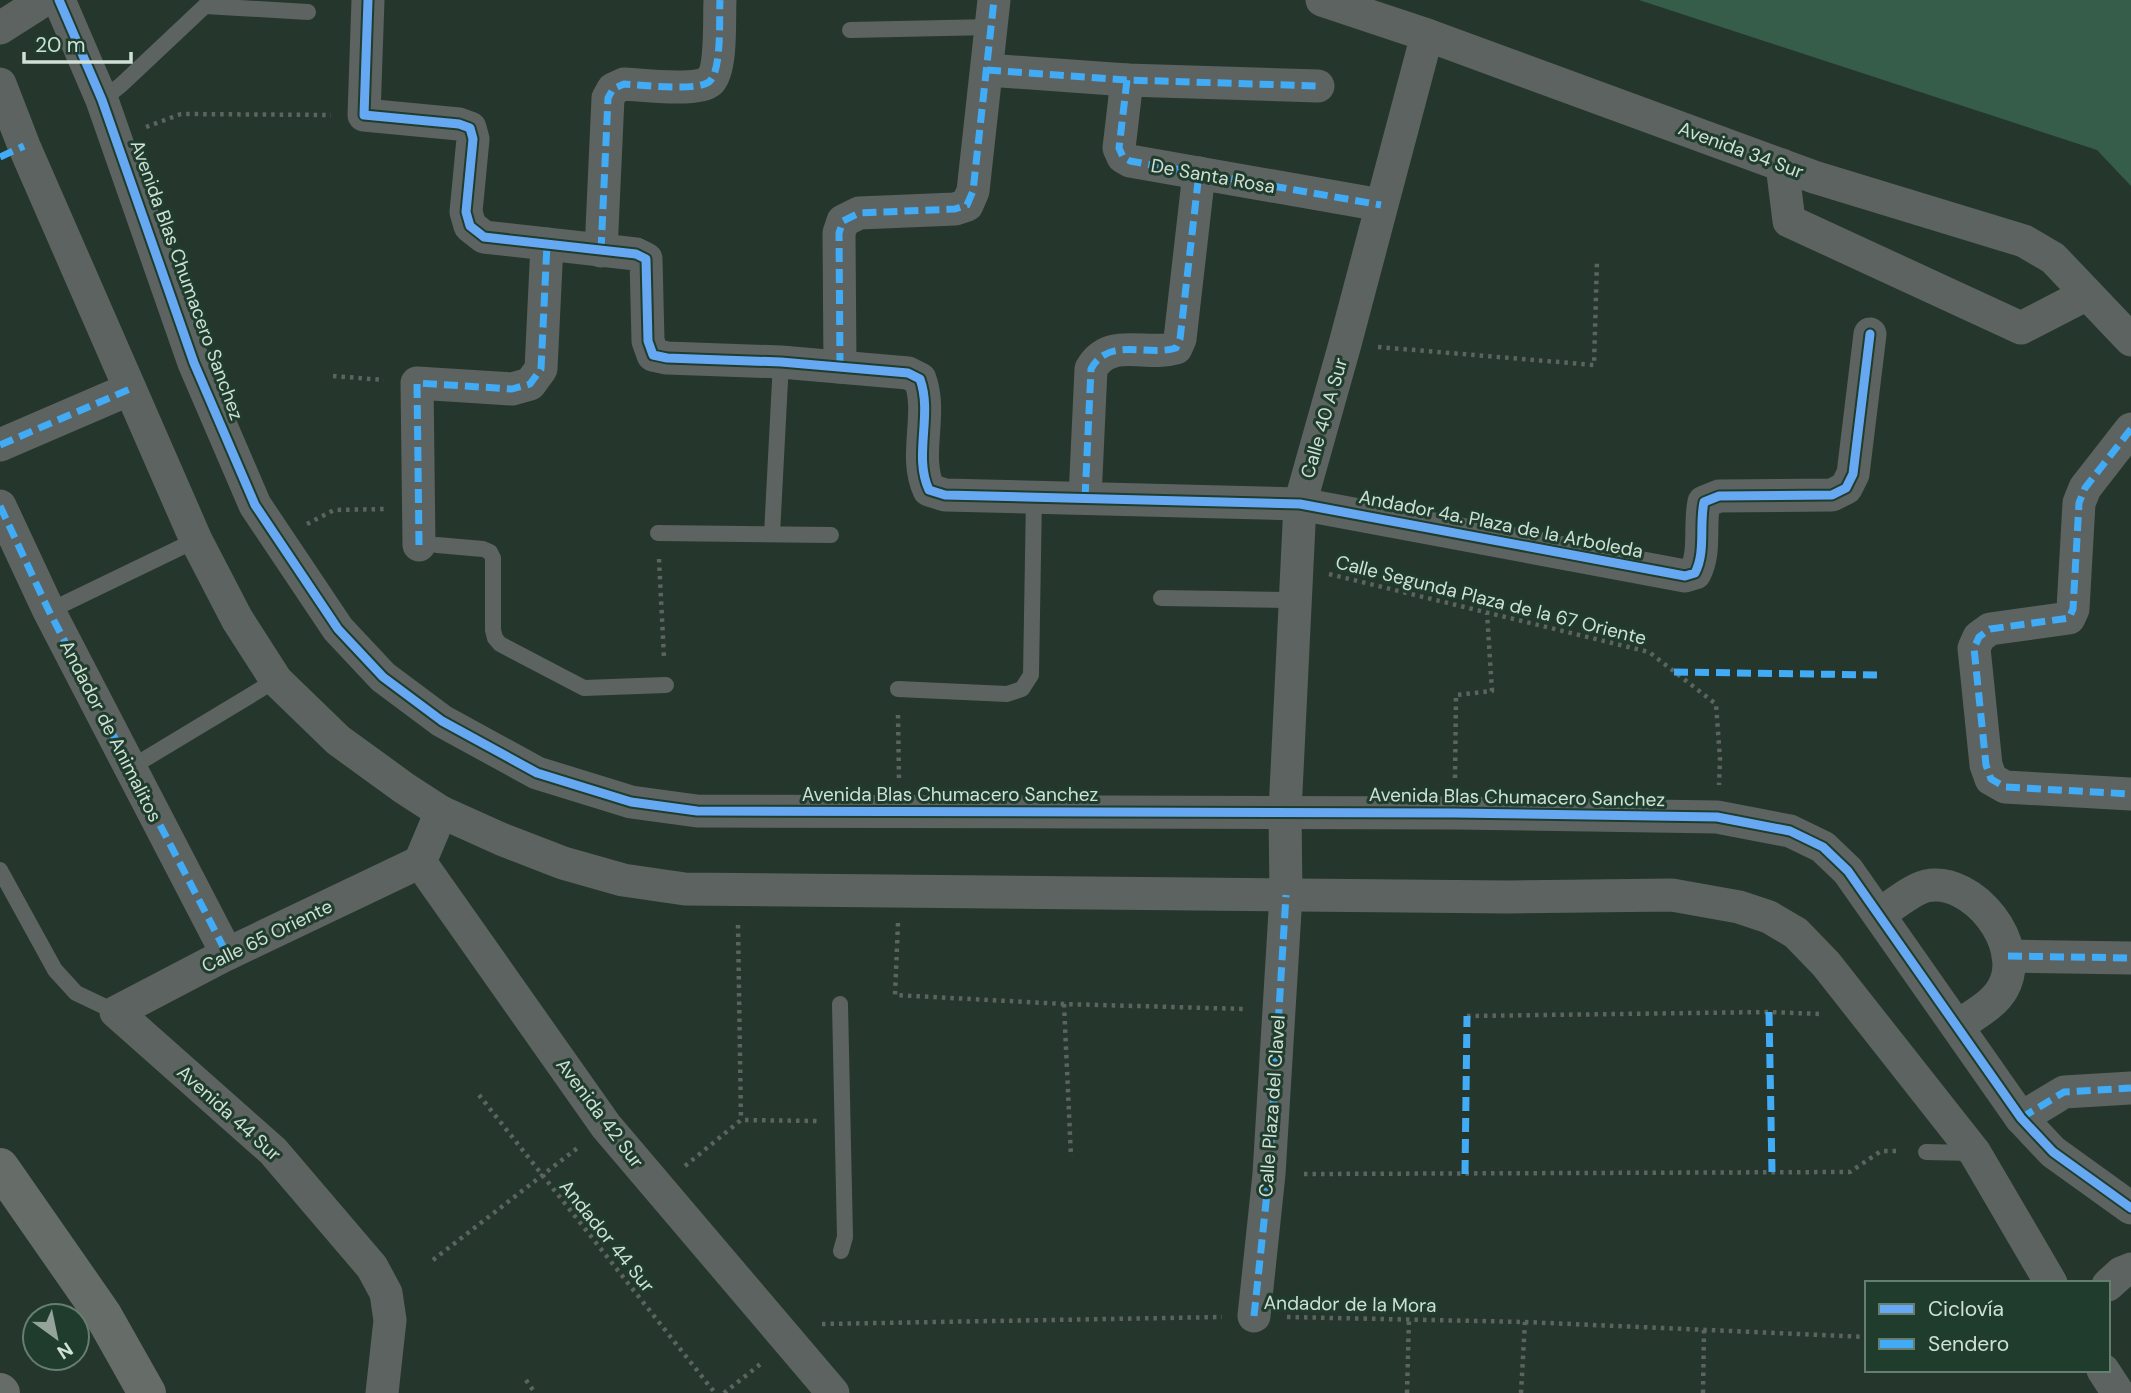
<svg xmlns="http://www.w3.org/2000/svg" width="2131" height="1393" viewBox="0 0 2131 1393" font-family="'DM Sans',sans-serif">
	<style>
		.green { fill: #365d49 }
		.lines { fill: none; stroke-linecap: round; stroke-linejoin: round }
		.path { stroke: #5c6460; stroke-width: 4.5; stroke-dasharray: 3.5 5; stroke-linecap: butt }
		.lane { stroke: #5d6360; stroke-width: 16 }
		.street { stroke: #5d6360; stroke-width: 33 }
		.secondary { stroke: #666d69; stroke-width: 38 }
		.quiet { stroke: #42abf6; stroke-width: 7; stroke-dasharray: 14 7; stroke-linecap: butt }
		.cycleway-casing { stroke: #1f3c2d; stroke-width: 13 }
		.cycleway { stroke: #66a8f1; stroke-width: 9 }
		.labels { text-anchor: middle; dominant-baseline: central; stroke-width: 6; stroke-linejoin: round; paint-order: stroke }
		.street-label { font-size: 19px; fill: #cfe0d6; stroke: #1f3c2d }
	</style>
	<rect width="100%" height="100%" fill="#25362d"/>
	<polygon class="green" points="1639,0 2131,0 2131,186 2097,150"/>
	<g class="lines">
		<g class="path">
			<polyline points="146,127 181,114 331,115"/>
			<polyline points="1378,347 1594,365 1597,260"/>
			<polyline points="333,376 384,380"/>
			<polyline points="307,524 334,510 386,509"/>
			<polyline points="659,559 664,658"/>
			<polyline points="1329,574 1649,652 1716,704 1720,759 1719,785"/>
			<polyline points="898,715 899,780"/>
			<polyline points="1455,778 1456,695 1492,691 1487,613"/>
			<polyline points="898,923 895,995 1064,1004 1245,1009"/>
			<polyline points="738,925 741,1120"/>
			<polyline points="1064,1004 1071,1157"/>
			<polyline points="1467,1016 1769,1012 1821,1014"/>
			<polyline points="479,1095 715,1393"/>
			<polyline points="685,1166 741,1120 817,1121"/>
			<polyline points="1304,1174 1850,1172 1881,1151 1900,1151"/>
			<polyline points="433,1260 580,1146"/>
			<polyline points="1287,1317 1525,1322 1867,1337"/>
			<polyline points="822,1324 1222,1317"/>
			<polyline points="526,1380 535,1393"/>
			<polyline points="724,1393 763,1362"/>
			<polyline points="1407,1393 1409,1318"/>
			<polyline points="1521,1393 1525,1322"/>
			<polyline points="1703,1393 1704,1330"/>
		</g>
		<g class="lane">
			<polyline points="850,30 992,27"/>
			<polyline points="102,100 121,85 205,6 308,12"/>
			<polyline points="658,533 831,535"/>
			<polyline points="772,534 781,362"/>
			<polyline points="437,545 483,549 490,552 493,558 493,630 495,638 500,644 584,688 666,685"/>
			<polyline points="1161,598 1295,600"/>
			<polyline points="49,611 196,540"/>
			<polyline points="898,689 1007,694 1022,689 1031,675 1034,497"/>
			<polyline points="130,768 276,680"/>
			<polyline points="0,870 55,970 76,993 116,1012"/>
			<polyline points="840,1004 845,1237 841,1251"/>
			<polyline points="1926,1152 1972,1153"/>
		</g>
		<g class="street">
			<polyline points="59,0 102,100 194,363 255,505 338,629 383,677 442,721 537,773 631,802 697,811 1454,813 1717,817 1790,831 1823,847 1848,871 2021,1118 2053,1152 2131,1208"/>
			<path d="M368 0 364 115 459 124 470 128 473 139 466 212 470 226 484 237 636 254 646 259 648 341 653 355 667 358 781 362 908 373 920 379C933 415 913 456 929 490L945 495 1300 504 1685 576 1695 573C1706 552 1699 525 1704 502L1719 496 1832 495 1846 488 1853 474 1870 334"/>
			<polyline points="1322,0 1427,35 1814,177 2024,241 2053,258 2131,340"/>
			<polyline points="0,28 44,0"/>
			<polyline points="987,70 1127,80 1318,86"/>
			<polyline points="1127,80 1119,148 1123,157 1130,161 1381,205"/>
			<polyline points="0,84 24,146 196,540 237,619 276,680 338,740 404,788 441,812 501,839 563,863 623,880 685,889 1509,897 1672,895 1739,907 1769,917 1796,933 1826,964 1975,1153 2051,1283"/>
			<polyline points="1782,165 1789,221 2021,328 2087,294"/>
			<path d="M601 251 608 98 613 89 624 84C641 85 699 92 710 81 722 69 719 17 720 0"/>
			<polyline points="840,367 839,233 843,221 859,213 955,209 967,205 973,191 994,0"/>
			<polyline points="2131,429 2085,488 2079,503 2073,609 2069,618 1990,629 1979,637 1974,648 1986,765 1991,779 2005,787 2131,794"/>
			<polyline points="0,445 130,389"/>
			<path d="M1085 498 1091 369C1109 336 1146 357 1176 348L1180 339 1199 173"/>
			<polyline points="0,506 49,611 227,954"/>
			<polyline points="419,545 417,383 512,389 530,384 541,369 547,244"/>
			<polyline points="441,812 420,862 606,1126 833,1393"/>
			<path d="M1880 914C1892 906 1913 889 1926 886 1973 876 2027 945 2003 988 1994 1005 1973 1015 1958 1026"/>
			<polyline points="2008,956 2131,958"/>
			<polyline points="2021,1118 2064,1092 2131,1088"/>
			<polyline points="2108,1285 2121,1273 2131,1269"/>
			<polyline points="1254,1316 1269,1174 1286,895 1285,812 1300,504 1345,344 1427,35"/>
			<polyline points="2103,1370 2118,1393"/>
			<polyline points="382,1393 390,1320 386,1293 372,1267 273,1151 116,1012 227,954 420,862"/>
		</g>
		<g class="secondary">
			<polyline points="0,1167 103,1315 147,1393"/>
			<polyline points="0,1392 1,1393"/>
		</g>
		<g class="quiet">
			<polyline points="987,70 1127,80 1318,86"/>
			<polyline points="1127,80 1119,148 1123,157 1130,161 1381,205"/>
			<polyline points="0,157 24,146"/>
			<path d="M601 251 608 98 613 89 624 84C641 85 699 92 710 81 722 69 719 17 720 0"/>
			<polyline points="840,367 839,233 843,221 859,213 955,209 967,205 973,191 994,0"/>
			<polyline points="2131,429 2085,488 2079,503 2073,609 2069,618 1990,629 1979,637 1974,648 1986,765 1991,779 2005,787 2131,794"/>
			<polyline points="0,445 130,389"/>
			<path d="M1085 498 1091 369C1109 336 1146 357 1176 348L1180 339 1199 173"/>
			<polyline points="0,506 49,611 227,954"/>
			<polyline points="419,545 417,383 512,389 530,384 541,369 547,244"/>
			<polyline points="1674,672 1878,675"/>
			<polyline points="2008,956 2131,958"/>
			<polyline points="1769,1012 1772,1172"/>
			<polyline points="2021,1118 2064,1092 2131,1088"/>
			<polyline points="1465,1174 1467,1016"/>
			<polyline points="1254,1316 1269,1174 1286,895"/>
		</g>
		<defs>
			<g id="cycleway">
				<polyline points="59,0 102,100 194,363 255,505 338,629 383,677 442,721 537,773 631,802 697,811 1454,813 1717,817 1790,831 1823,847 1848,871 2021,1118 2053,1152 2131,1208"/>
				<path d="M368 0 364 115 459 124 470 128 473 139 466 212 470 226 484 237 636 254 646 259 648 341 653 355 667 358 781 362 908 373 920 379C933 415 913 456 929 490L945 495 1300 504 1685 576 1695 573C1706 552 1699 525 1704 502L1719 496 1832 495 1846 488 1853 474 1870 334"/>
			</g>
		</defs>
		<use href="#cycleway" class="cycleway-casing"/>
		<use href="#cycleway" class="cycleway"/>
	</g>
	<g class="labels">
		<g class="street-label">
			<text transform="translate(1741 150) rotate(20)">Avenida 34 Sur</text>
			<text transform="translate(1213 176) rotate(10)">De Santa Rosa</text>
			<text transform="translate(187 280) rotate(70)">Avenida Blas Chumacero Sanchez</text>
			<text transform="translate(1324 418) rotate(-74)">Calle 40 A Sur</text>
			<text transform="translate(1501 524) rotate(11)">Andador 4a. Plaza de la Arboleda</text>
			<text transform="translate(1491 600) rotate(14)">Calle Segunda Plaza de la 67 Oriente</text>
			<text transform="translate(111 731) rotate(63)">Andador de Animalitos</text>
			<text x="950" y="794">Avenida Blas Chumacero Sanchez</text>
			<text transform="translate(1517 797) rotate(1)">Avenida Blas Chumacero Sanchez</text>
			<text transform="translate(267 936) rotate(-26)">Calle 65 Oriente</text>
			<text transform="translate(1272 1106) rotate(-86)">Calle Plaza del Clavel</text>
			<text transform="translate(229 1113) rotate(42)">Avenida 44 Sur</text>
			<text transform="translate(600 1113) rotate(53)">Avenida 42 Sur</text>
			<text transform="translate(607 1236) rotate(51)">Andador 44 Sur</text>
			<text transform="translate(1350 1304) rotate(1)">Andador de la Mora</text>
		</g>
	</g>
	<rect x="1865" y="1281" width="245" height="91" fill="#1f3c2d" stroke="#657e71" stroke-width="2"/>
	<rect x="1879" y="1304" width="35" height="10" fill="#66a8f1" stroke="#657e71" stroke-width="2"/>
	<text x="1928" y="1316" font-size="21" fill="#cfe0d6">Ciclovía</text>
	<rect x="1879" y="1339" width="35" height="10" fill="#42abf6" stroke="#657e71" stroke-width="2"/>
	<text x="1928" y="1351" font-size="21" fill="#cfe0d6">Sendero</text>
	<g transform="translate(56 1337) rotate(147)"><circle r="33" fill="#1f3c2d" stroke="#657e71" stroke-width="2"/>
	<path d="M0-5L12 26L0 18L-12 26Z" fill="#94a49b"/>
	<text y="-10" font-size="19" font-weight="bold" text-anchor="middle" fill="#cfe0d6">N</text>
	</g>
	<path d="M24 52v10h107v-10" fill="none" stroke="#cfe0d6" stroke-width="3.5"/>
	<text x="35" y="52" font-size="21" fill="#cfe0d6" stroke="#1f3c2d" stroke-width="5" paint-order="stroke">20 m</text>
</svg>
